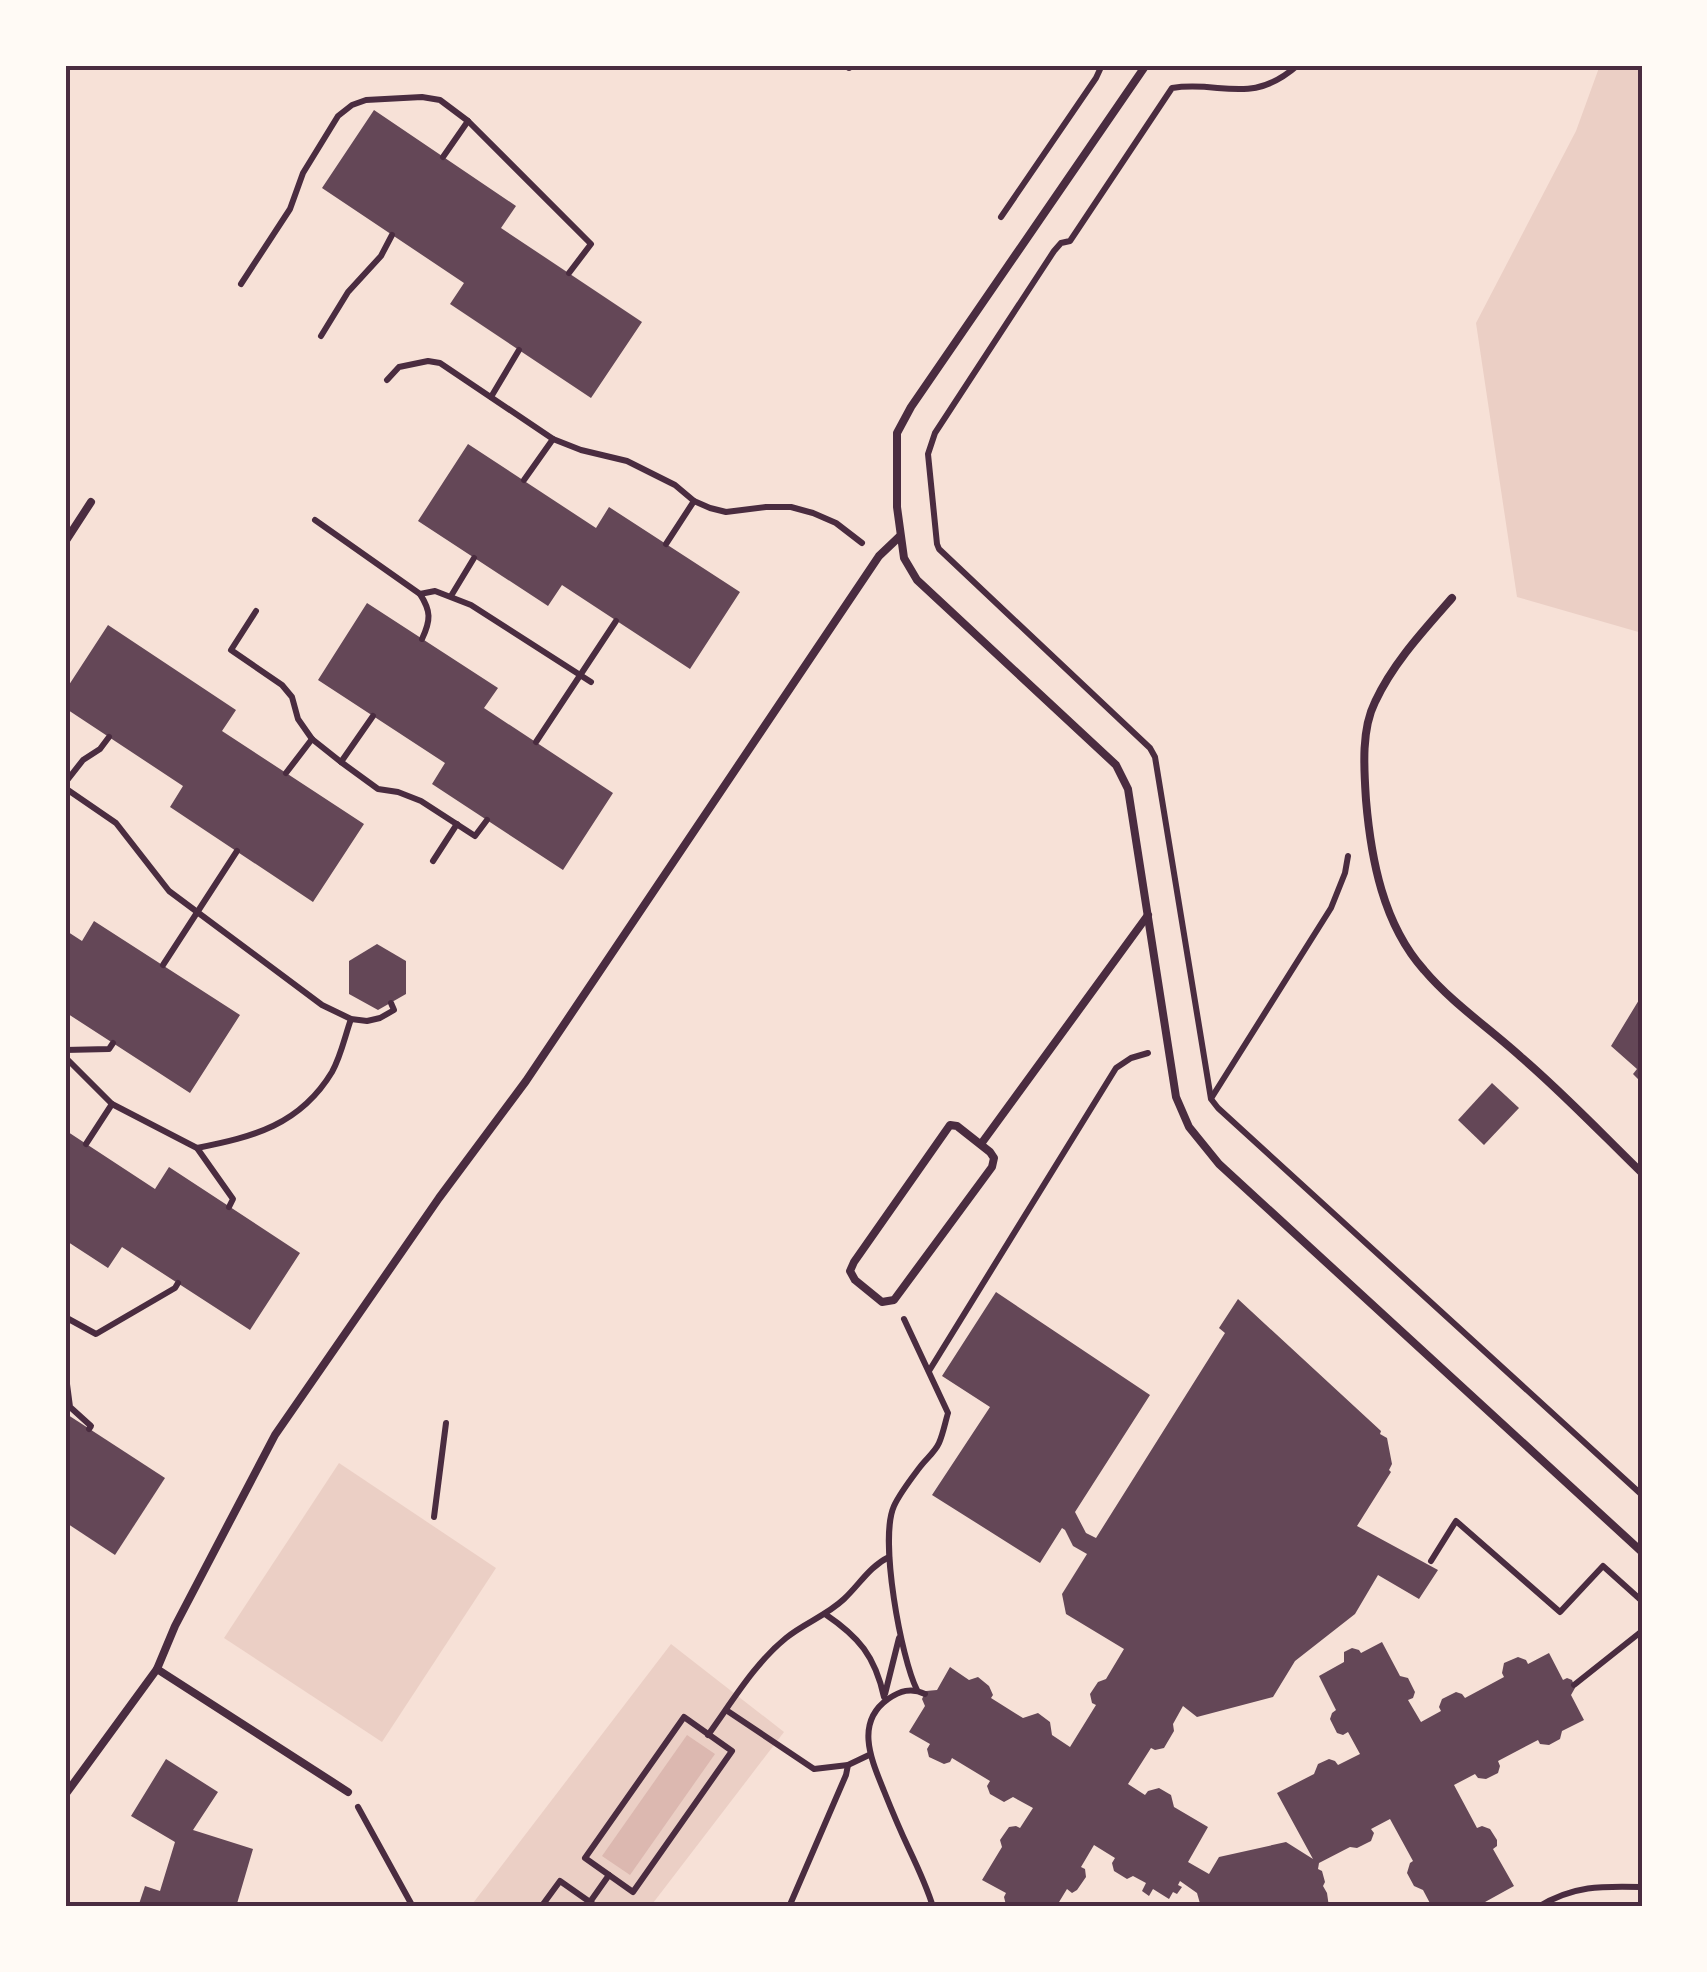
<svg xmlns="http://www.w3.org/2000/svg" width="1707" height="1972" viewBox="0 0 1707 1972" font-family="'Titillium Web',sans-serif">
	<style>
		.green { fill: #ebcfc5 }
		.water { fill: #dcb8b0 }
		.building { fill: #644757 }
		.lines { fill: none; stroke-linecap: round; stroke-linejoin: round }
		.path { stroke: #4a2c40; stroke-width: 6 }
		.service { stroke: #4a2c40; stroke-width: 8 }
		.neatline { fill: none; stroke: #4a2c40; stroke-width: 4 }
	</style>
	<rect width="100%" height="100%" fill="#f7e1d7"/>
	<g class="green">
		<polygon points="1600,65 1642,65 1642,633 1517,597 1476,323 1576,131"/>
		<polygon points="339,1463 496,1568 382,1742 224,1638"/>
		<polygon points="671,1644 784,1732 650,1907 470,1907"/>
	</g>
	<polygon class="water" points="687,1735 715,1754 630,1875 602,1856"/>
	<g class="building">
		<polygon points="374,110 516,206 501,228 642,322 591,398 450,304 464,283 322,188"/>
		<polygon points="468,444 596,528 609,507 740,592 690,669 562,585 548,606 418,521"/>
		<polygon points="367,603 498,688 484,708 613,793 563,870 432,784 445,763 318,680"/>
		<polygon points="108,625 236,710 222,731 364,824 313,902 170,807 183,786 65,708 65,691"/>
		<polygon points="94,921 240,1015 190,1093 65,1012 65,930 82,941"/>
		<polygon points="377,944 406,961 406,994 378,1010 349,994 349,961"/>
		<polygon points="1642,995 1642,1083 1633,1074 1637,1069 1611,1046"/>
		<polygon points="1492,1083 1519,1108 1484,1145 1458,1120"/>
		<polygon points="65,1130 155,1189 169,1167 300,1253 250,1330 122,1247 108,1268 65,1240"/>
		<polygon points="996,1292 1150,1395 1075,1512 1086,1533 1096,1538 1225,1333 1219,1328 1238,1299 1381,1431 1380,1434 1387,1438 1392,1464 1389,1470 1391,1472 1357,1526 1438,1570 1419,1599 1378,1575 1355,1614 1295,1661 1273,1697 1197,1717 1183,1706 1173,1724 1174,1731 1164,1748 1155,1750 1151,1748 1128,1784 1145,1795 1148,1791 1159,1788 1171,1795 1174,1807 1208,1827 1188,1862 1209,1874 1219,1857 1286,1842 1313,1859 1277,1793 1314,1774 1318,1764 1329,1759 1335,1761 1338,1765 1360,1754 1348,1732 1343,1735 1337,1733 1330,1719 1332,1713 1336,1710 1319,1676 1344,1662 1344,1652 1352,1648 1359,1650 1361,1653 1382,1642 1400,1676 1408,1678 1415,1692 1413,1698 1408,1700 1421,1722 1441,1711 1439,1707 1442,1699 1456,1692 1462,1694 1465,1698 1504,1677 1502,1673 1504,1663 1518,1657 1526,1660 1528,1664 1549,1653 1563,1680 1567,1678 1572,1680 1575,1688 1571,1695 1584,1720 1562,1731 1560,1739 1549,1745 1540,1744 1538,1740 1498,1761 1500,1766 1498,1773 1486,1779 1478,1778 1475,1774 1454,1785 1477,1828 1482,1826 1490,1829 1497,1840 1497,1846 1493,1849 1514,1886 1476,1907 1432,1907 1423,1890 1414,1886 1407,1873 1410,1863 1413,1861 1390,1819 1371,1829 1374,1833 1371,1841 1357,1848 1350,1847 1319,1863 1318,1869 1322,1871 1325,1882 1323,1886 1327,1893 1329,1907 1201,1907 1197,1893 1180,1881 1178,1885 1182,1887 1177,1894 1173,1892 1169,1899 1153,1889 1149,1896 1142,1891 1146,1883 1133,1876 1127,1879 1114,1871 1112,1863 1115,1858 1094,1845 1081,1867 1085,1869 1086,1877 1077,1890 1072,1893 1067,1889 1056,1907 1025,1907 1021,1904 1020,1907 1010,1907 1006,1905 1004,1897 1006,1893 982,1880 1002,1847 1000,1840 1009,1827 1016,1826 1020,1828 1033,1808 1013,1797 1004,1802 990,1794 987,1786 990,1781 952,1758 950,1762 944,1764 929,1757 927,1749 930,1744 909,1732 925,1706 922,1699 926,1691 937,1690 950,1667 969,1680 978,1677 989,1686 993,1695 991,1698 1023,1718 1038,1713 1050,1722 1052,1735 1070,1747 1096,1705 1092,1703 1090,1694 1098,1682 1106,1679 1124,1649 1066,1614 1062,1594 1087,1554 1073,1546 1065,1530 1062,1528 1040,1563 932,1495 990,1407 942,1376"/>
		<polygon points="65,1413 165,1478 115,1555 65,1522"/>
		<polygon points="166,1759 218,1792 193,1830 253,1849 236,1907 138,1907 145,1886 160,1891 175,1842 131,1816"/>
	</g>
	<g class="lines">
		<g class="path">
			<path d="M1298 65C1250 107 1222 80 1172 88L1070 241 1061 243 1054 251 935 433 928 454 937 544 939 549 1150 748 1155 757 1211 1099 1218 1108 1642 1495"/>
			<polyline points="849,68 849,65"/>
			<polyline points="443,157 468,121"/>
			<polyline points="1001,217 1096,78 1102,65"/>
			<polyline points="241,284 290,209 303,173 338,116 352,105 366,100 422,97 440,100 468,121 591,244 569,273"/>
			<polyline points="321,336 348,292 381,256 392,235"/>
			<polyline points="387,380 399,367 428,361 440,363 553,439 581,450 627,461 675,485 694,501 710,508 726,512 766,507 791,507 813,513 836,523 862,543"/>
			<polyline points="491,397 519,350"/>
			<polyline points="524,480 553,439"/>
			<polyline points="315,520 420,594 435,591 471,605 591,682"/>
			<polyline points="666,544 694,501"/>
			<path d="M420 594C431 611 431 620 422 639"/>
			<polyline points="451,596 474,558"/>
			<polyline points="256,611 231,650 282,685 292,697 298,719 312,739 341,762 378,789 398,792 421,801 475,836 487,820"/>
			<polyline points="536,742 616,621"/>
			<polyline points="341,762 373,716"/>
			<polyline points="286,773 312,739"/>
			<polyline points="65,783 83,760 100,749 109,737"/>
			<polyline points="65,788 116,823 169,891 322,1005 351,1019 367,1021 380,1018 394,1010 391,1003"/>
			<polyline points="433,861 457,824"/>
			<polyline points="163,965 237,851"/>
			<polyline points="65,1050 109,1049 113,1043"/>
			<polyline points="65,1057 112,1104 197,1148 233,1199 229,1207"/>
			<polyline points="1212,1097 1331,908 1345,873 1348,856"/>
			<polyline points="86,1144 112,1104"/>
			<path d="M197 1148C253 1137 300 1125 332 1072 341 1056 345 1036 351 1019"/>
			<polyline points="65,1317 96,1334 175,1288 178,1283"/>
			<path d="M904 1319 948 1413C945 1423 943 1434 939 1443 935 1452 926 1459 920 1467 911 1479 900 1493 894 1506 879 1539 901 1658 917 1690"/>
			<polyline points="65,1369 70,1407 91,1426 89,1429"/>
			<polyline points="929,1371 1116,1068 1131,1058 1148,1053"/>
			<polyline points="434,1517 446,1423"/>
			<polyline points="1431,1561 1456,1521 1560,1612 1603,1566 1642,1601"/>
			<path d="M825 1614C859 1637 875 1656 884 1697"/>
			<polyline points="1574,1685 1642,1631"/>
			<polyline points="885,1694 899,1638"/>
			<path d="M925 1694C911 1687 900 1691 888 1699 854 1723 872 1761 884 1791 892 1811 900 1830 909 1849 918 1868 927 1887 933 1907"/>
			<polyline points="726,1710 814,1769 848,1765 869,1755"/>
			<polygon points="684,1717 732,1751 633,1892 585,1858"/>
			<path d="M708 1735C732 1702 754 1664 786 1638 804 1623 826 1616 844 1599 859 1585 870 1566 889 1557"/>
			<polyline points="358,1807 413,1907"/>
			<polyline points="590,1902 609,1875"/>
			<polyline points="541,1907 560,1881 597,1907"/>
			<polyline points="789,1907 846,1775 848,1765"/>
			<path d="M1538 1907C1574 1885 1602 1886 1642 1887"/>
		</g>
		<g class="service">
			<polyline points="1146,65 911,407 897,433 897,507 904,558 917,580 1116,765 1128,789 1176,1097 1189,1127 1219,1164 1642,1552"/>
			<polyline points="65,542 91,502"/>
			<path d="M1452 598C1424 630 1393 663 1375 702 1361 730 1364 769 1366 800 1371 859 1383 924 1424 970 1452 1003 1489 1028 1521 1057 1563 1093 1602 1134 1642 1173"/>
			<polygon points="950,1125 957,1126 990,1152 994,1158 992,1167 894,1300 882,1302 855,1280 850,1271 854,1262"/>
			<polyline points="981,1144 1148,915"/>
			<polyline points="157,1669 175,1626 275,1435 439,1198 526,1081 879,556 899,537"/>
			<polyline points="65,1795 157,1669 348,1792"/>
		</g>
	</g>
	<rect width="1707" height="1972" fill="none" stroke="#fffaf5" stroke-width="135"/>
	<rect x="68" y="68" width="1572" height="1836" class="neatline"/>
</svg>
